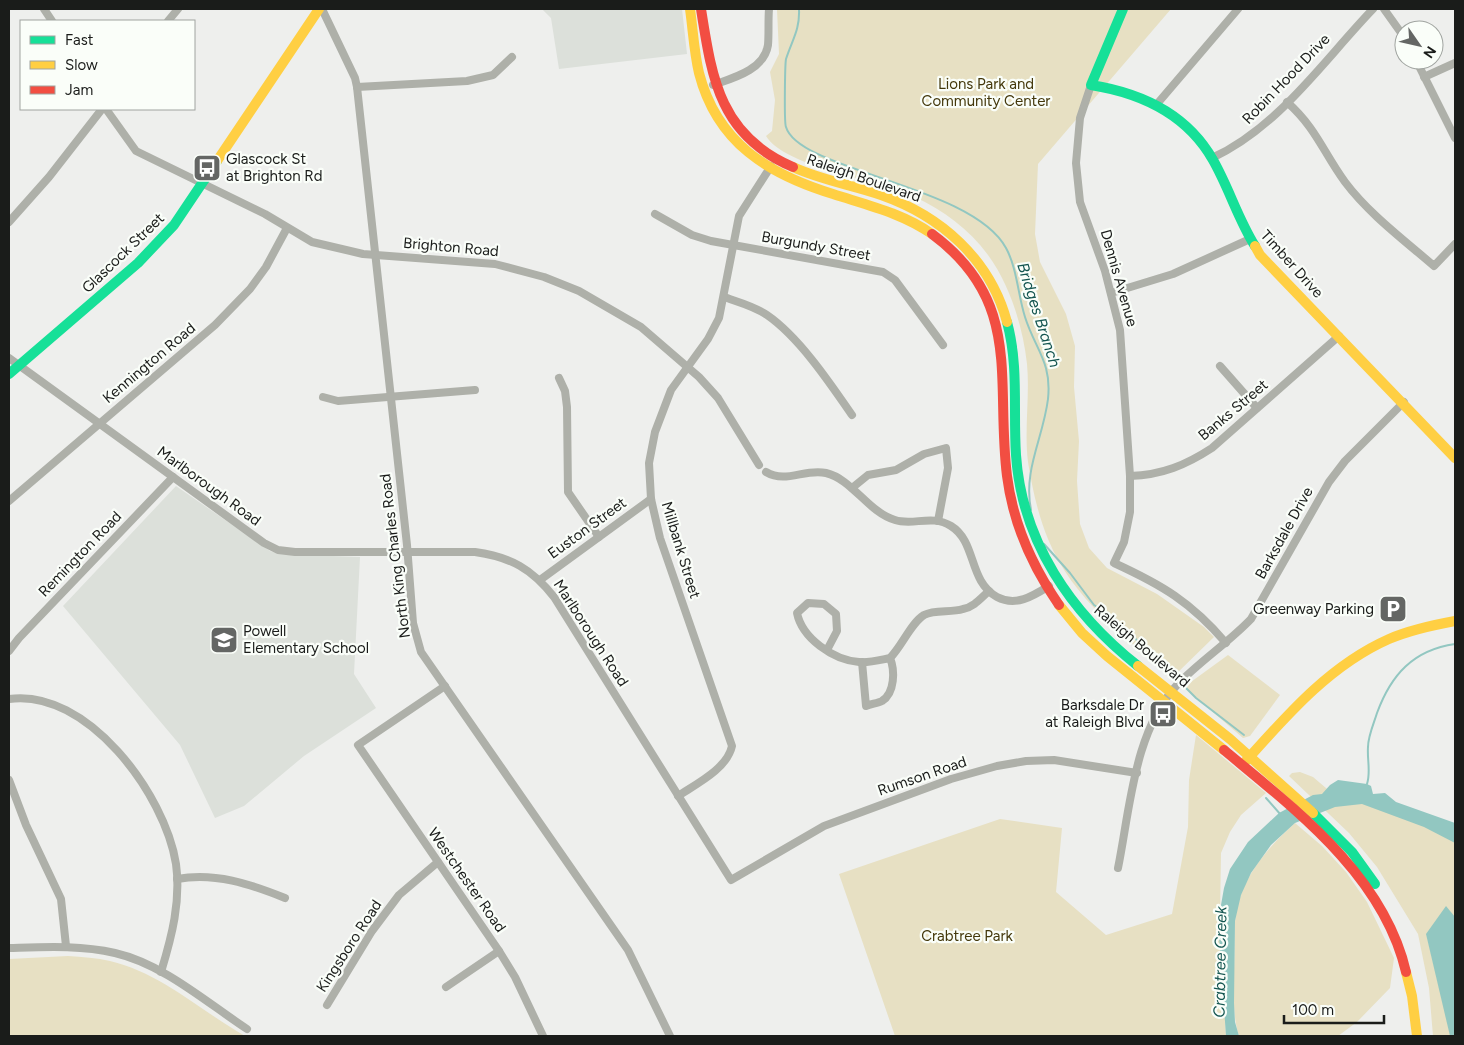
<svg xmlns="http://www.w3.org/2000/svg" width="1464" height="1045" viewBox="0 0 1464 1045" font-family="Figtree,sans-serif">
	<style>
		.built { fill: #dce0da }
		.green { fill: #e7e0c3 }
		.water { fill: #92c7c1 }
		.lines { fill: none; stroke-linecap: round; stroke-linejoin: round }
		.stream { stroke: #92c7c1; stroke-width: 2 }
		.street { stroke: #aeb0a9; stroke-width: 8 }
		.fast { stroke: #16e098; stroke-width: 10 }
		.slow { stroke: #ffcf43; stroke-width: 10 }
		.jam { stroke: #f24e42; stroke-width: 10 }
		.labels { text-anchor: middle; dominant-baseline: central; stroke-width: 4.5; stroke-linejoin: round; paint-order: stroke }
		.street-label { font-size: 15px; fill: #1a1c1a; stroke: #fafef9 }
		.park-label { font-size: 15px; fill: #44380b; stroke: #fafef9 }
		.poi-label { font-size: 15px; fill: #1a1c1a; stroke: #fafef9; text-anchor: start }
		.water-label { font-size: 16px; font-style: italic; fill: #145550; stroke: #fafef9 }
	</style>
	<rect width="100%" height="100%" fill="#eeefed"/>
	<g class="built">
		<polygon points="542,9 682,9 687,54 559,69 551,18"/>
		<polygon points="176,486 270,551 279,554 360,557 354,674 376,708 304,756 244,806 215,818 180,745 63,606"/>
	</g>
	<g class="green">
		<path d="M777 9H1171L1038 164 1035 234 1040 262 1066 314 1075 346 1074 387 1079 441 1077 481 1080 524 1089 548 1107 568 1157 594 1204 627 1214 637 1172 678C1124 635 1073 600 1048 539 1038 515 1032 487 1028 462 1024 430 1030 396 1027 364 1023 327 1010 285 988 255 969 229 943 210 915 197 882 181 784 167 766 136L772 131 775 100 770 72 779 54Z"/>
		<polygon points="1228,655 1280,695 1250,736 1243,738 1184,687"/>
		<polygon points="1196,735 1266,793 1241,815 1230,832 1221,853 1220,917 1226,1036 895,1036 839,874 1000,819 1062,828 1056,892 1106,935 1172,914 1188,827 1189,780"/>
		<polygon points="1300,772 1313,777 1333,794 1455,832 1455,1036 1433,1036 1429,988 1418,934 1377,867 1349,833 1289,776 1292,773"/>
		<path d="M1295 823 1322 846 1346 872 1367 902 1394 958 1390 988 1357 1022 1338 1036H1239C1232 1014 1234 991 1234 968 1235 953 1234 937 1235 922 1238 881 1266 849 1295 823Z"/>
		<path d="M68 956C82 957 97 958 110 961 161 973 201 1011 245 1036H9V959Z"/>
	</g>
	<g class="water">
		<polygon points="1338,780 1367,784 1371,786 1373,794 1385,793 1396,802 1455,823 1455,843 1424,827 1362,804 1335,807 1295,823 1271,845 1251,873 1241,895 1235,921 1234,1003 1235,1022 1239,1036 1226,1036 1218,922 1224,888 1230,869 1248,842 1279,813 1313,795 1322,794 1330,785"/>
		<polygon points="1446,906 1455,917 1455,1036 1450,1036 1426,934"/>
	</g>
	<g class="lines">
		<g class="stream">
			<path d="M799 9C800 30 792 40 786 59 785 64 784 123 786 127 799 171 972 185 1006 248 1017 268 1018 295 1025 317 1035 349 1052 362 1048 399 1043 439 1023 470 1031 510"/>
			<polyline points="1044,544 1070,573 1094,605 1114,618 1179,681"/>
			<polyline points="1182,684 1196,698 1244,735"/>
			<path d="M1367 784C1371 772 1367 760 1368 747 1368 736 1374 723 1377 713 1391 675 1413 650 1455 644"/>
			<polyline points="1266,798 1281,815"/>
		</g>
		<g class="street">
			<polyline points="44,9 52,21"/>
			<polyline points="322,9 355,78 357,87 407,545 413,623 421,652 628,950 670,1036"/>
			<polyline points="1384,9 1404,37"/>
			<polyline points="168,21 178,9"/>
			<polyline points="1416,60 1455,138"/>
			<polyline points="1424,77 1455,63"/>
			<path d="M713 85C733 78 764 70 768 45 769 33 768 21 769 9"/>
			<path d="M1091 85 1080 118 1076 163 1080 202 1105 271 1120 330 1130 476V512L1124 542 1114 563C1162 585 1191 602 1226 643"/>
			<polyline points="357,87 467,81 493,75 512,57"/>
			<path d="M1287 102C1317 129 1323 152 1345 182 1369 214 1404 240 1434 266L1455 244"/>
			<polyline points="1157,104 1238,9"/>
			<polyline points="106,109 136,151 265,214 312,242 363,254 495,264 544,277 579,291 641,327 699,377 718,398 759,465"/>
			<path d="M1212 158C1279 127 1323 61 1373 9"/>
			<polyline points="655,214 692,235 711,241 883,272 895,280 943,345"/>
			<polyline points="9,222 49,177 102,109"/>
			<polyline points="1111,293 1173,274 1250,239"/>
			<path d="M724 297C738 302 754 306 767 315 799 337 830 383 852 415"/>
			<path d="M9 358 264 543 278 550 295 552H475C511 557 532 569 554 597L731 880 824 826 951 779 997 766 1026 761 1054 760 1137 773"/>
			<polyline points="1220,366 1257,408"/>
			<polyline points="559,378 565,391 567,407 568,492 599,537"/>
			<polyline points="323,397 338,401 475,390"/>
			<path d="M766 472C786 484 805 468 826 473 852 479 868 512 895 520 913 526 932 514 951 526 977 542 968 581 997 597 1016 607 1033 596 1049 586"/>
			<path d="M1130 476C1162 475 1186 465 1212 448L1339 336"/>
			<polyline points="852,488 868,475 896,470 924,454 946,448 948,468 938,521"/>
			<polyline points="9,501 215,325 250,289 266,267 287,228"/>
			<polyline points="540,580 651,499"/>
			<path d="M827 650 837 631 836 614 824 604 808 603 797 613C802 638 833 660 859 662 869 663 880 660 890 658 902 646 911 623 924 615 935 609 951 613 963 609 974 607 981 598 989 591"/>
			<polyline points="9,651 19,638 173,477"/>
			<path d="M862 662 866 706C871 704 878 703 882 701 895 693 895 670 890 658"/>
			<polyline points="445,686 358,745 499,951 515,977 543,1036"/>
			<path d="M9 699C87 688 165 794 176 864 181 901 172 936 161 972"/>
			<polyline points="9,780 26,825 61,899 66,946"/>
			<path d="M678 796C696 784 727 769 732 746L660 538 651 499 649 463 655 432 671 390 708 339 719 318 739 216 771 166"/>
			<path d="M1118 868C1130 809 1134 731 1177 685 1200 661 1228 643 1251 619L1329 482 1345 461 1404 402"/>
			<path d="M177 879C215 872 250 884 285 898"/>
			<path d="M9 948C45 947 80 945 115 953 163 964 206 1002 247 1029"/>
			<polyline points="446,987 499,951"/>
			<polyline points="327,1005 372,931 399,895 438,862"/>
		</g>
		<g class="fast">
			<path d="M1123 9 1091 85C1141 93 1187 114 1213 160 1229 188 1238 219 1255 246"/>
			<path d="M1007 322C1019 366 1013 411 1016 455 1022 542 1071 613 1138 666"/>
			<polyline points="9,374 138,263 174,225 217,161"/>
			<polyline points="1313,813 1352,852 1375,884"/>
		</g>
		<g class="slow">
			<path d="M690 9C693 30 694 52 699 73 717 143 768 174 833 194 867 205 902 213 932 234"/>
			<polyline points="217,161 319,9"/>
			<path d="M793 167C821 180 852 185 881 195 941 216 990 259 1007 322"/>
			<polyline points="1255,246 1260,255 1455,458"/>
			<polyline points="1059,605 1082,633 1107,656 1224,750"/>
			<polyline points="1138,666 1230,739 1313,813"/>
			<path d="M1245 762C1287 715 1330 665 1389 639 1410 630 1433 625 1455 621"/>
			<polyline points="1406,972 1412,996 1417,1036"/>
		</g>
		<g class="jam">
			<path d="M701 9C712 79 720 136 793 167"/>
			<path d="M932 234C1024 302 995 380 1007 476 1013 523 1032 566 1059 605"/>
			<path d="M1224 750C1296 810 1384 876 1406 972"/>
		</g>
	</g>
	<defs>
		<symbol id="bus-square" viewBox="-11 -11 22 22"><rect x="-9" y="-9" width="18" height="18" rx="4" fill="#646664" stroke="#fafef9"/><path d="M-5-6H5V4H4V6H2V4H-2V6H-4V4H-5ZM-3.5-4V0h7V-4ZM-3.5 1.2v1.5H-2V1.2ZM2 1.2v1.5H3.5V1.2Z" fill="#fff"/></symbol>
		<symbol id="parking-square" viewBox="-11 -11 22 22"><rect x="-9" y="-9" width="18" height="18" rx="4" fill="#646664" stroke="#fafef9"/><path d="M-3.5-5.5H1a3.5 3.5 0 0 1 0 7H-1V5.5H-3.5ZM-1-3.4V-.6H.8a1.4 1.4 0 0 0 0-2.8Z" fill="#fff"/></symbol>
		<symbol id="school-square" viewBox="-11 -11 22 22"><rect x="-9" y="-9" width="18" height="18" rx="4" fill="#646664" stroke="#fafef9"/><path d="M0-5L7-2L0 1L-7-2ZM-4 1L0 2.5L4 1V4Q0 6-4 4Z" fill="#fff"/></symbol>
	</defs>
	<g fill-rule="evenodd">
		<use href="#bus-square" x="191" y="152" width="32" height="32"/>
		<use href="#parking-square" x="1377" y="593" width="32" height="32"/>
		<use href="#school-square" x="208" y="624" width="32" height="32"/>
		<use href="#bus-square" x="1147" y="698" width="32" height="32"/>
	</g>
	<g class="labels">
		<g class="street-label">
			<text transform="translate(1286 79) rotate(-46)">Robin Hood Drive</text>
			<text transform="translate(864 178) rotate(19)">Raleigh Boulevard</text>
			<text transform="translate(816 246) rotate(10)">Burgundy Street</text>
			<text transform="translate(451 247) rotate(5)">Brighton Road</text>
			<text transform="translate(123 253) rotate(-44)">Glascock Street</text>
			<text transform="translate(1292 264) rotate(48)">Timber Drive</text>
			<text transform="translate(1119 278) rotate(74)">Dennis Avenue</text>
			<text transform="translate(149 363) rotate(-40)">Kennington Road</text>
			<text transform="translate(1233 410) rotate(-40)">Banks Street</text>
			<text transform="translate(209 486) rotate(36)">Marlborough Road</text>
			<text transform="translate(587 528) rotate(-36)">Euston Street</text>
			<text transform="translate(1284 533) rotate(-61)">Barksdale Drive</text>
			<text transform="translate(681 550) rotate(73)">Millbank Street</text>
			<text transform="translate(80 554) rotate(-46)">Remington Road</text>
			<text transform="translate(395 556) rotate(-97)">North King Charles Road</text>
			<text transform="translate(591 633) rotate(57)">Marlborough Road</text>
			<text transform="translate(1142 646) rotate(40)">Raleigh Boulevard</text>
			<text transform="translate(922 776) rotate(-19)">Rumson Road</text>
			<text transform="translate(467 880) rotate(55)">Westchester Road</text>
			<text transform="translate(349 946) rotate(-57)">Kingsboro Road</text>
		</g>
		<g class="park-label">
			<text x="986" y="84">Lions Park and<tspan x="986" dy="17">Community Center</tspan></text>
			<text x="967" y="936">Crabtree Park</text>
		</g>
		<g class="poi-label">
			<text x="226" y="159">Glascock St<tspan x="226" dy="17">at Brighton Rd</tspan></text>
			<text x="1374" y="609" text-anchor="end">Greenway Parking</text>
			<text x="243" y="631">Powell<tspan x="243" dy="17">Elementary School</tspan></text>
			<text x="1144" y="705" text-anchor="end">Barksdale Dr<tspan x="1144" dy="17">at Raleigh Blvd</tspan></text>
		</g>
		<g class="water-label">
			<text transform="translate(1039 315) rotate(72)">Bridges Branch</text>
			<text transform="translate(1220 962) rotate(-89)">Crabtree Creek</text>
		</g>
	</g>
	<rect width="1464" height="1045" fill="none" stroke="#1a1c1a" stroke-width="20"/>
	<rect x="20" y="20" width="175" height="90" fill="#fafef9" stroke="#a0a4a0"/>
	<rect x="30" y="36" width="25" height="8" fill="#16e098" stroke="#a0a4a0"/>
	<text x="65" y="45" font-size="15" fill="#1a1c1a">Fast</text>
	<rect x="30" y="61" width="25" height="8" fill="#ffcf43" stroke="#a0a4a0"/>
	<text x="65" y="70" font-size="15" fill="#1a1c1a">Slow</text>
	<rect x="30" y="86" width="25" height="8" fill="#f24e42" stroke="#a0a4a0"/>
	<text x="65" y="95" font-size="15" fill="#1a1c1a">Jam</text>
	<g transform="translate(1419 45) rotate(124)"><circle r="24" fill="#fafef9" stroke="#a0a4a0"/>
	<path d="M0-4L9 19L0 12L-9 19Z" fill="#646664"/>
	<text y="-8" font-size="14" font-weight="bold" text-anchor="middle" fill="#1a1c1a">N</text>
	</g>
	<path d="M1284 1015v8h100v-8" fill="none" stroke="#1a1c1a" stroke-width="2.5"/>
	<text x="1292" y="1015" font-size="15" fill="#1a1c1a" stroke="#fafef9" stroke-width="4" paint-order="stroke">100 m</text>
</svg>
